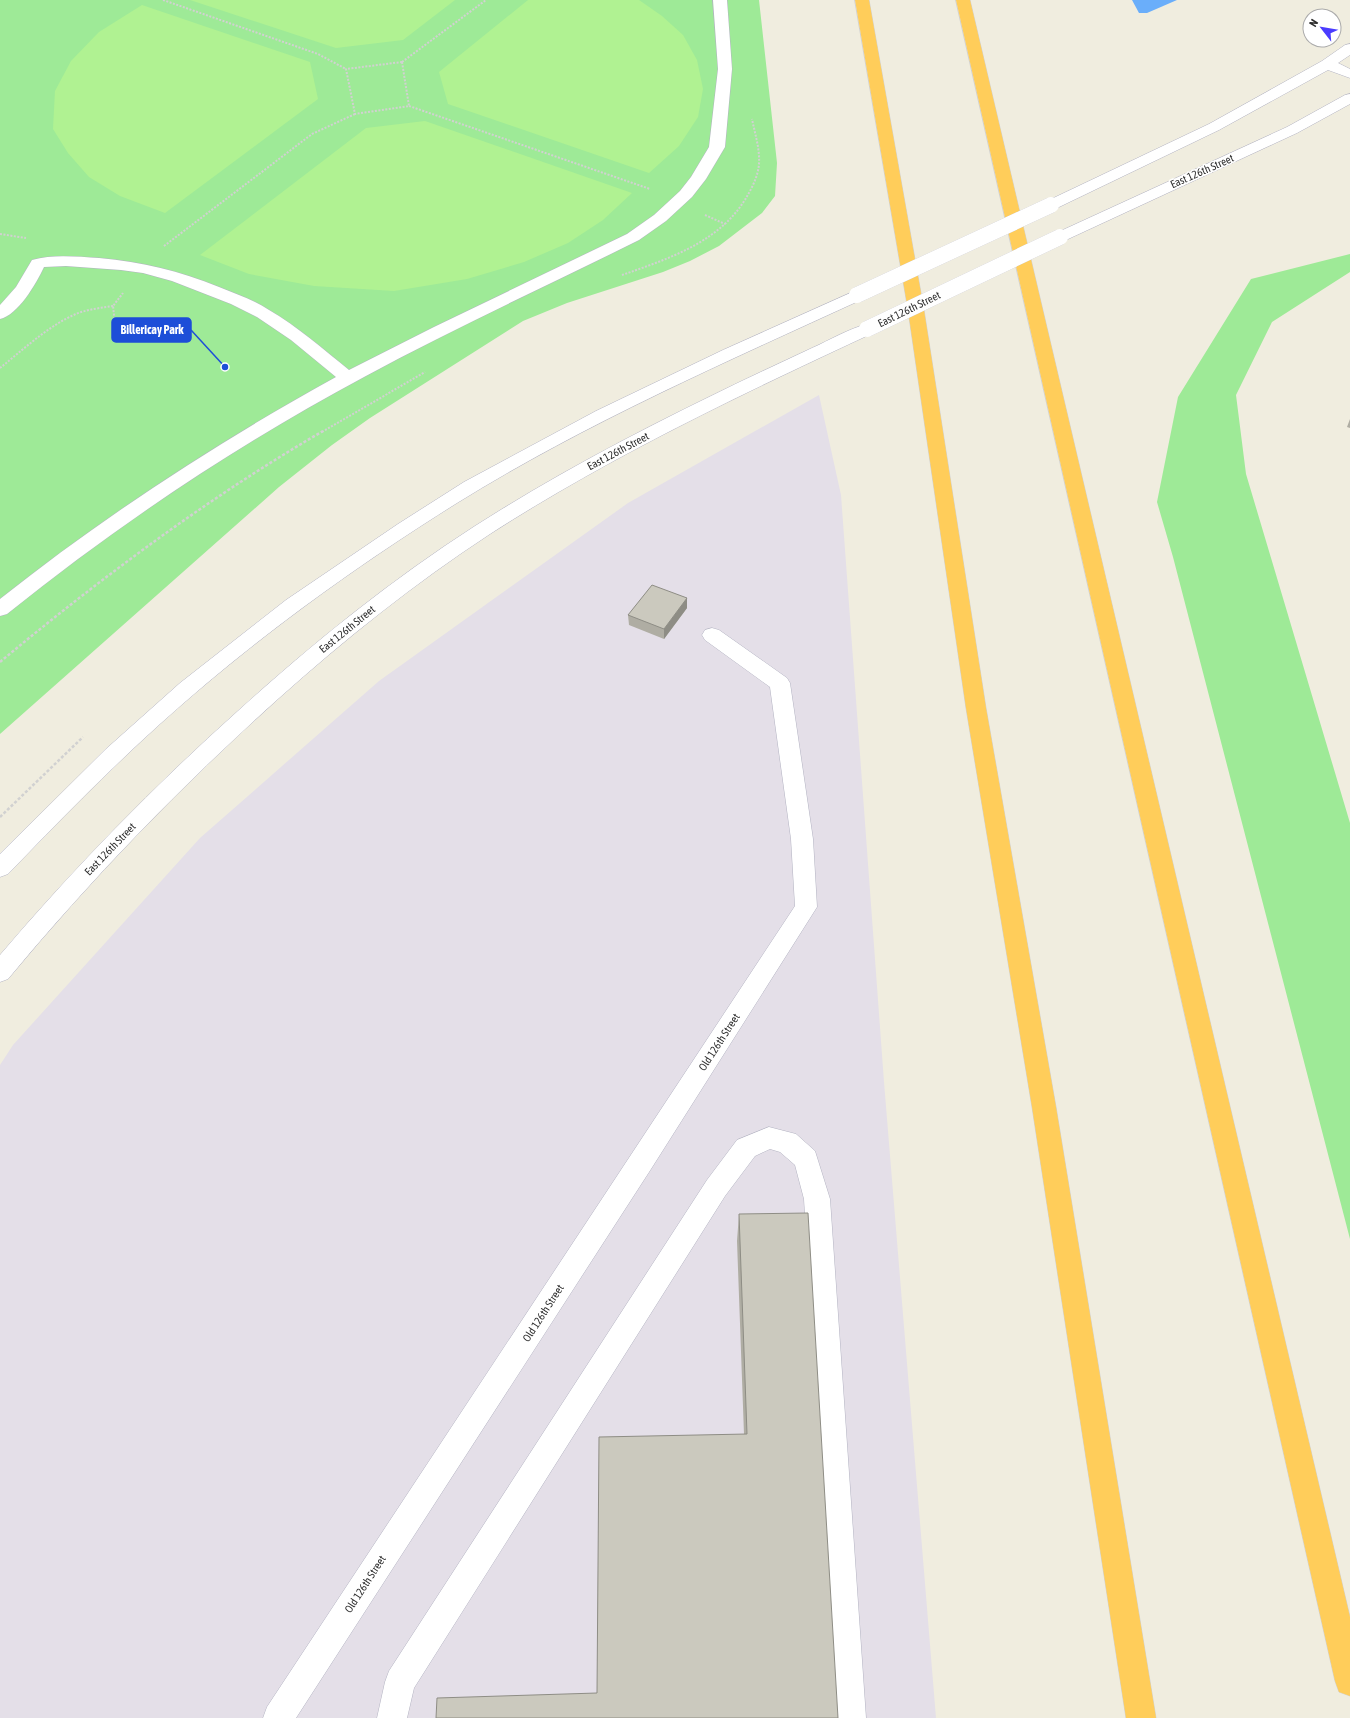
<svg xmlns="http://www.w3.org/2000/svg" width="1350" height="1718" viewBox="0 0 1350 1718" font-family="'Asap Condensed',sans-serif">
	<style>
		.industrial { fill: #e4dfe8 }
		.green { fill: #9eea97 }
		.pitch { fill: #b0f292 }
		.water { fill: #6aaefa }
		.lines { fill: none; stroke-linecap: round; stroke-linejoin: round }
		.lane-casing { stroke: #b3b3c2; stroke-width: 1 }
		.street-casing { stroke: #b3b3c2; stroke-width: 1 }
		.secondary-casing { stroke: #b3b3c2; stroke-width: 1 }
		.highway-casing { stroke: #d1d1d1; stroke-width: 1 }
		.path-far1 { stroke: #d1d1d1; stroke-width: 2; stroke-dasharray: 2 1.5; stroke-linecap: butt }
		.path { stroke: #d1d1d1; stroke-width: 2.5; stroke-dasharray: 3 2; stroke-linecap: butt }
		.lane { fill: #fff; fill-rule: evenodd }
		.street { fill: #fff; fill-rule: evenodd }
		.secondary { fill: #fff; fill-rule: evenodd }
		.highway { fill: #ffcd5a; fill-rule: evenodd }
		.secondary-bridge-casing { stroke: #b3b3c2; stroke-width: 16; stroke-linecap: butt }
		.secondary-bridge { stroke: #fff; stroke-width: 16 }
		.wall { fill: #afada3 }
		.shaded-wall { fill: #8e8d85 }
		.building { fill: #cbc9be; stroke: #8e8d85 }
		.labels { text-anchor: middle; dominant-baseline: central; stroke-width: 3; stroke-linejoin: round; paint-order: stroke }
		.street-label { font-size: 11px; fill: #2d2d2d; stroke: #fff }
		.leader { fill: none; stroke: #1d4ed8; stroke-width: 1.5 }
		.callout-dot { fill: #1d4ed8; stroke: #fff; stroke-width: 1.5 }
		.callout { fill: #1d4ed8; stroke: #1d4ed8; stroke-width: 1.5 }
		.callout-label { font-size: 12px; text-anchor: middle; font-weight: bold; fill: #fff }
	</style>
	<rect width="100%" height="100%" fill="#f0eddf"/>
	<polygon class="industrial" points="819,395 841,495 884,1082 936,1718 0,1718 0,1065 13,1045 200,838 379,681 628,503"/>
	<g class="green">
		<polygon points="0,0 759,0 777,163 775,196 762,213 719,246 690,261 663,272 567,303 523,321 370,418 332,445 279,487 0,734"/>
		<polygon points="1350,254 1350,272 1272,322 1236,395 1246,474 1350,823 1350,1239 1173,557 1157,502 1178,397 1251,279"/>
	</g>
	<g class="pitch">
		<polygon points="190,0 455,0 403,40 336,48"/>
		<polygon points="528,0 639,0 662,16 683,35 697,60 703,89 698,117 679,146 649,173 448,104 439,72"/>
		<polygon points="142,5 310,62 318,99 165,213 120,196 89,177 68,153 53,129 55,91 71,61 99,32"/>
		<polygon points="425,121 632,193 603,220 568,243 524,262 467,279 394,291 314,286 249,274 200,255 366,128"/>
	</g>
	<polygon class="water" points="1132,0 1177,0 1147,13 1139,13"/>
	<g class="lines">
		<defs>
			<g id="lane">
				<path d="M713 0H727L732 69 725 147 706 179 692 197 666 221 639 240C547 286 454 328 364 377 237 445 119 524 7 614L0 616V599C106 515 218 442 336 377L291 340 257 317 231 304 172 281 143 273 121 270 66 266 44 267C36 284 18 315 0 319V305L16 287 32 260C54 254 77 257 99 258 143 262 179 271 219 287 236 294 254 300 269 310 298 327 323 349 349 370L434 327 627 234 654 215 680 191 691 177 709 147 718 69Z"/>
				<polygon points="769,1127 796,1134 815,1151 830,1199 866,1718 836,1718 804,1199 795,1165 780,1152 770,1149 755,1156 725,1196 414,1688 407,1718 377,1718 385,1682 389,1671 707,1180 737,1140"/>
			</g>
			<polygon id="street" points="712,628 719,630 787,678 790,683 813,839 817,907 651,1169 296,1718 263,1718 267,1707 795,906 791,839 770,687 705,640 702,635 705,630"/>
			<g id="secondary">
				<polygon points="1350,44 1350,55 1338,63 1350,69 1350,78 1328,70 1219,130 1057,208 1051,210 1045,208 1043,205 1045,202 1209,124 1322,61 1345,45"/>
				<polygon points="1350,94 1350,104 1297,133 1066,240 1060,242 1054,240 1052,237 1054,234 1287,127 1345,95"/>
				<path d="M857 290 863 291 865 295 863 299C726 362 586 423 457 503 353 568 252 641 160 724 107 772 57 823 8 874L0 877V854L106 749 180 683 286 600 398 524 464 482 596 411 723 350Z"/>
				<path d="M867 324 873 325 875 329 873 333C742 394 611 456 490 534 415 583 345 639 278 699 181 786 91 879 8 979L0 982V955C74 868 154 786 239 710 313 643 391 580 475 526 550 478 629 436 709 397 743 380 778 364 812 348 830 340 848 329 867 324Z"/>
			</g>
			<g id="highway">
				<polygon points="855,0 869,0 924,310 986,708 1056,1107 1156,1718 1126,1718 1032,1107 966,708 908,310"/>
				<polygon points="956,0 970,0 1350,1617 1350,1696 1339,1692 1335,1681"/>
			</g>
		</defs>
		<use href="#lane" class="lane-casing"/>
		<use href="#street" class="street-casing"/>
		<use href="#secondary" class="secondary-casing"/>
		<use href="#highway" class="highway-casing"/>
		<g class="path-far1">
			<polyline points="163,0 318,54 346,69"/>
			<polygon points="402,62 409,106 355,114 346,69"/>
			<polyline points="402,62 486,0"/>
			<polyline points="409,106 650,189"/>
			<polyline points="705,215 725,224"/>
			<polyline points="0,234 26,238"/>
			<polyline points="164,246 312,134 355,114"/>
			<path d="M622 275C668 259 720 242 746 198 752 188 758 176 759 164 760 149 755 134 752 119"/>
			<polyline points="116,333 113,306 123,293"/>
			<path d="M0 368C24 349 48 326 76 314 88 309 101 308 113 306"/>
			<polyline points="322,432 425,372"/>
		</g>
		<g class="path">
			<path d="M0 662C102 577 208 498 323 431"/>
			<polyline points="0,817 83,737"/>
		</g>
		<use href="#lane" class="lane"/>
		<use href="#street" class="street"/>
		<use href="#secondary" class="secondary"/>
		<use href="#highway" class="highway"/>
		<defs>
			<g id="secondary-bridge">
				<polyline points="857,295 1051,205"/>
				<polyline points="867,329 1060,237"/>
			</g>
		</defs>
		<use href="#secondary-bridge" class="secondary-bridge-casing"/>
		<use href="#secondary-bridge" class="secondary-bridge"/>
	</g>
	<g class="wall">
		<polygon points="1350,419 1350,428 1347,427"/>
		<polygon points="687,598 687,608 664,639 629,625 628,615"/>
		<polygon points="739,1214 838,1718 597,1693 744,1434 737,1241"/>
	</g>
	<polygon class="shaded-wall" points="687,598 687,608 664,639 664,629"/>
	<g class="building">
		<polygon points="652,585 687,598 664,629 628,615"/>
		<polygon points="808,1213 838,1718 436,1718 437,1698 597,1693 599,1437 747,1434 739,1214"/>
	</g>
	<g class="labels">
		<g class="street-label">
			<text transform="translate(1202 171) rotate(-24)">East 126th Street</text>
			<text transform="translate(909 309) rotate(-26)">East 126th Street</text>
			<text transform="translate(618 451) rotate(-28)">East 126th Street</text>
			<text transform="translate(347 629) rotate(-39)">East 126th Street</text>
			<text transform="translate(110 849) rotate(-46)">East 126th Street</text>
			<text transform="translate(719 1042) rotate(-57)">Old 126th Street</text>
			<text transform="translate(543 1313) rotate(-57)">Old 126th Street</text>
			<text transform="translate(365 1584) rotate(-57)">Old 126th Street</text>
		</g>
	</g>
	<path class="leader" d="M225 367L191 330"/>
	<circle class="callout-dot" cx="225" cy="367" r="4"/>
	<rect class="callout" x="112" y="318" width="79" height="24" rx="4"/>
	<g class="callout-label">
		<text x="152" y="334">Billericay Park</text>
	</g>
	<g transform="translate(1322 28) rotate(301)"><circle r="19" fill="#ffffff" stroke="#ababab"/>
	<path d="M0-3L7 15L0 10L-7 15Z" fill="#4b3cff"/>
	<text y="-6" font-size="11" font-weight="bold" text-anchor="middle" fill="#2d2d2d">N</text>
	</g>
</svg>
